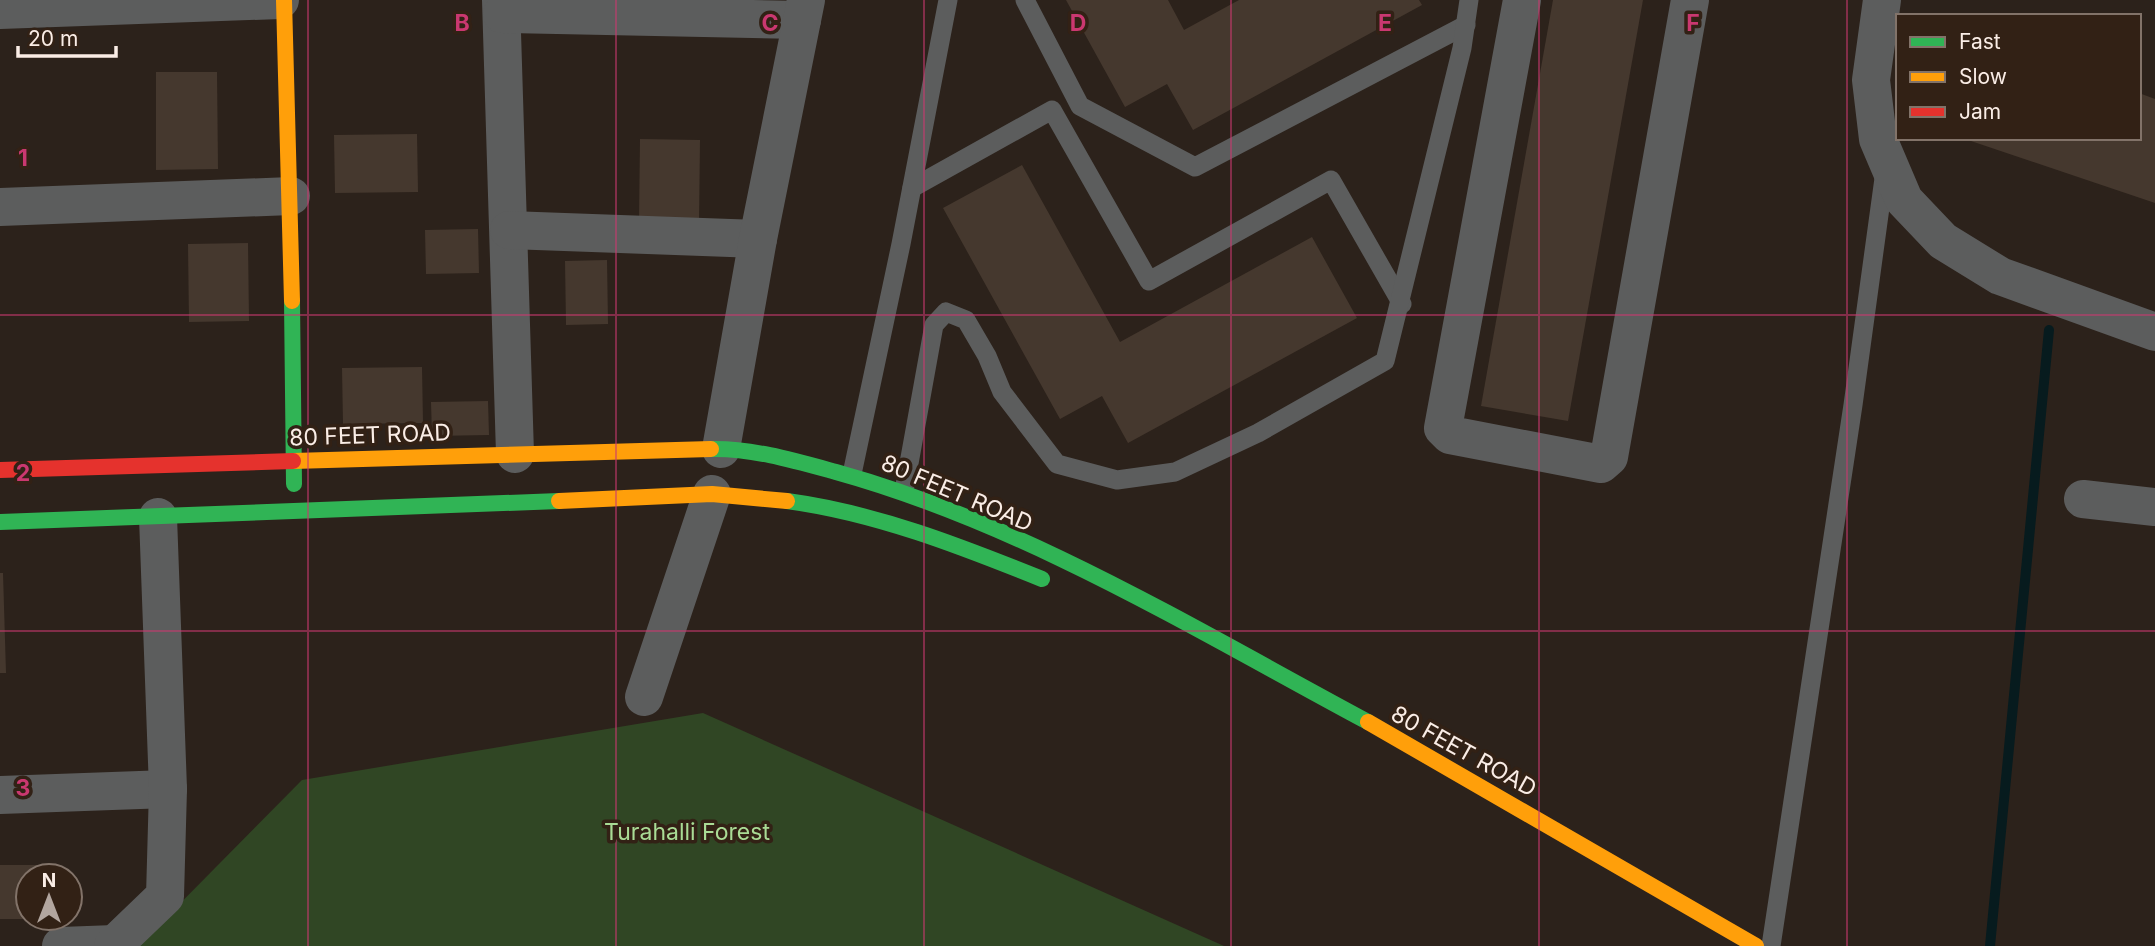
<svg xmlns="http://www.w3.org/2000/svg" width="2155" height="946" viewBox="0 0 2155 946" font-family="Inter,sans-serif">
	<style>
		.green { fill: #304624 }
		.lines { fill: none; stroke-linecap: round; stroke-linejoin: round }
		.stream { stroke: #071b1e; stroke-width: 10 }
		.building { fill: #45382e }
		.lane { stroke: #5c5d5d; stroke-width: 19 }
		.street { stroke: #5c5d5d; stroke-width: 38 }
		.fast { stroke: #30b455; stroke-width: 16 }
		.slow { stroke: #ff9f0a; stroke-width: 16 }
		.jam { stroke: #e5322d; stroke-width: 16 }
		.grid { fill: none; stroke: #ca3870; stroke-width: 2; stroke-opacity: 0.55 }
		.labels { text-anchor: middle; dominant-baseline: central; stroke-width: 7; stroke-linejoin: round; paint-order: stroke }
		.street-label { font-size: 23px; fill: #faede6; stroke: #322115 }
		.park-label { font-size: 23px; fill: #a9db95; stroke: #322115 }
		.grid-label { font-size: 23px; text-anchor: middle; font-weight: bold; fill: #ca3870; stroke: #322115; stroke-width: 7; stroke-linejoin: round; paint-order: stroke }
	</style>
	<rect width="100%" height="100%" fill="#2c221b"/>
	<polygon class="green" points="703,713 1224,946 138,946 302,780"/>
	<g class="lines">
		<polyline class="stream" points="1990,946 2049,330"/>
	</g>
	<g class="building">
		<polygon points="1066,0 1168,0 1184,30 1239,0 1419,0 1422,5 1193,130 1167,84 1125,107"/>
		<polygon points="1553,0 1643,0 1568,421 1481,406"/>
		<polygon points="156,72 217,72 218,169 156,170"/>
		<polygon points="2139,93 2155,99 2155,203 1965,139 2139,138"/>
		<polygon points="417,134 418,192 335,193 334,135"/>
		<polygon points="640,139 700,140 699,224 639,223"/>
		<polygon points="1022,165 1120,342 1312,237 1357,318 1128,443 1102,396 1060,419 943,208"/>
		<polygon points="478,229 479,273 426,274 425,230"/>
		<polygon points="248,243 249,321 189,322 188,244"/>
		<polygon points="607,260 608,324 566,325 565,261"/>
		<polygon points="422,367 423,423 343,424 342,368"/>
		<polygon points="488,401 489,435 432,436 431,402"/>
		<polygon points="0,573 3,573 6,673 0,673"/>
		<polygon points="0,865 42,865 42,876 28,876 28,919 0,919"/>
	</g>
	<g class="lines">
		<g class="lane">
			<polyline points="1025,0 1080,106 1195,167 1466,25"/>
			<polyline points="912,188 1052,110 1149,281 1331,180 1402,304"/>
			<polyline points="852,474 901,244 948,0"/>
			<polyline points="904,491 934,325 946,312 966,320 987,356 1002,392 1057,464 1117,480 1175,472 1258,433 1385,361 1462,48 1469,0"/>
			<polyline points="1771,946 1853,405 1885,171"/>
		</g>
		<g class="street">
			<polyline points="501,0 515,454"/>
			<polyline points="1522,0 1443,428 1450,435 1601,464 1609,457 1690,0"/>
			<polyline points="1882,0 1871,80 1878,139 1904,200 1943,241 2000,276 2155,332"/>
			<polyline points="0,10 280,0"/>
			<polyline points="502,14 802,20"/>
			<polyline points="0,207 291,196"/>
			<polyline points="509,230 758,239"/>
			<polyline points="721,449 758,239 806,0"/>
			<polyline points="2083,499 2155,507"/>
			<polyline points="644,697 712,494"/>
			<polyline points="0,795 168,789"/>
			<polyline points="61,946 115,944"/>
			<polyline points="113,946 165,896 168,789 158,517"/>
		</g>
		<g class="fast">
			<polyline points="292,301 294,484"/>
			<path d="M711 449C752 448 796 461 836 472 1024 524 1196 630 1368 722"/>
			<path d="M787 501C876 513 960 546 1042 579"/>
			<polyline points="0,522 559,501"/>
		</g>
		<g class="slow">
			<polyline points="284,0 292,301"/>
			<polyline points="293,461 711,449"/>
			<polyline points="559,501 712,494 787,501"/>
			<polyline points="1368,722 1756,946"/>
		</g>
		<polyline class="jam" points="0,470 293,461"/>
	</g>
	<path class="grid" d="M308 0V946M616 0V946M924 0V946M1231 0V946M1539 0V946M1847 0V946M0 315H2155M0 631H2155"/>
	<g class="labels">
		<g class="street-label">
			<text transform="translate(370 435) rotate(-2)">80 FEET ROAD</text>
			<text transform="translate(957 493) rotate(23)">80 FEET ROAD</text>
			<text transform="translate(1464 751) rotate(29)">80 FEET ROAD</text>
		</g>
		<g class="park-label">
			<text x="687" y="832">Turahalli Forest</text>
		</g>
	</g>
	<g class="grid-label">
		<text x="462" y="31">B</text>
		<text x="770" y="31">C</text>
		<text x="1078" y="31">D</text>
		<text x="1385" y="31">E</text>
		<text x="1693" y="31">F</text>
		<text x="23" y="166">1</text>
		<text x="23" y="481">2</text>
		<text x="23" y="796">3</text>
	</g>
	<rect x="1896" y="14" width="245" height="126" fill="#322115" stroke="#827369" stroke-width="2"/>
	<rect x="1910" y="37" width="35" height="10" fill="#30b455" stroke="#827369" stroke-width="2"/>
	<text x="1959" y="49" font-size="21" fill="#faede6">Fast</text>
	<rect x="1910" y="72" width="35" height="10" fill="#ff9f0a" stroke="#827369" stroke-width="2"/>
	<text x="1959" y="84" font-size="21" fill="#faede6">Slow</text>
	<rect x="1910" y="107" width="35" height="10" fill="#e5322d" stroke="#827369" stroke-width="2"/>
	<text x="1959" y="119" font-size="21" fill="#faede6">Jam</text>
	<g transform="translate(49 897)"><circle r="33" fill="#322115" stroke="#827369" stroke-width="2"/>
	<path d="M0-5L12 26L0 18L-12 26Z" fill="#b2a69f"/>
	<text y="-10" font-size="19" font-weight="bold" text-anchor="middle" fill="#faede6">N</text>
	</g>
	<path d="M18 46v10h98v-10" fill="none" stroke="#faede6" stroke-width="3.5"/>
	<text x="28" y="46" font-size="21" fill="#faede6" stroke="#322115" stroke-width="5" paint-order="stroke">20 m</text>
</svg>
